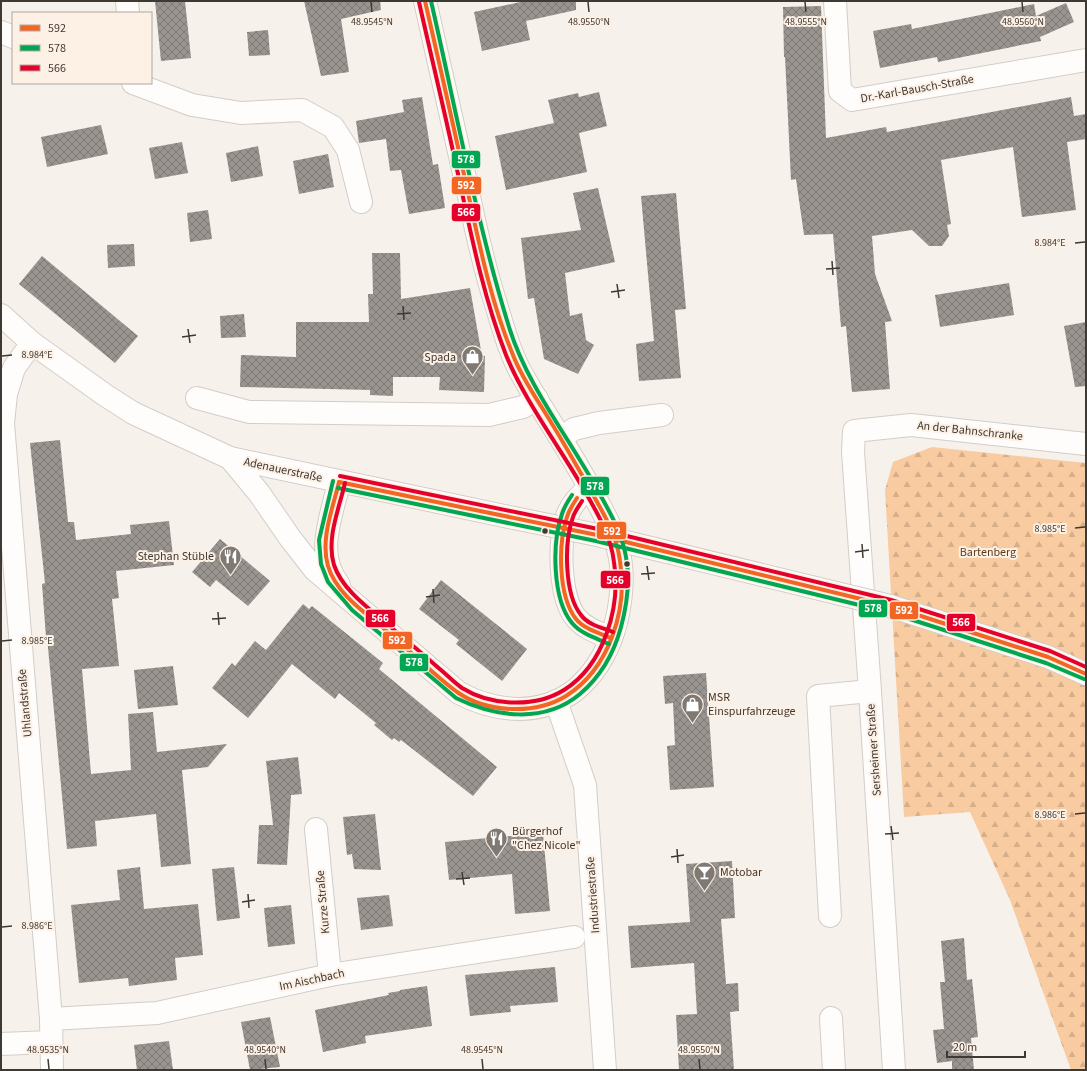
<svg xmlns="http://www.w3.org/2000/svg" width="1087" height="1071" viewBox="0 0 1087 1071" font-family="'Source Sans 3',sans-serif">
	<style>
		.forest { fill: url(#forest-firs) }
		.building { fill: url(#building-cross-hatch) }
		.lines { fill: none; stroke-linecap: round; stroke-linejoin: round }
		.minor-casing { stroke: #d3cdc8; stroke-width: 24 }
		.major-casing { stroke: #d3cdc8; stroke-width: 24 }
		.minor { stroke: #fefdfc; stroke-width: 22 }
		.major { stroke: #fefdfc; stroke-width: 22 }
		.major-bridge-casing { stroke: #d3cdc8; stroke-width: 24; stroke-linecap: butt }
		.major-bridge { stroke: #fefdfc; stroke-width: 22 }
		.bus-1-casing { stroke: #fdf0e5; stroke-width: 7 }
		.bus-2-casing { stroke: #fdf0e5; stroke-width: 7 }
		.bus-3-casing { stroke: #fdf0e5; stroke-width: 7 }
		.bus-1 { stroke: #f26522; stroke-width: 4 }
		.bus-2 { stroke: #00a651; stroke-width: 4 }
		.bus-3 { stroke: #e4002b; stroke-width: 4 }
		.ticks { fill: none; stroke: #3f3933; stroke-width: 1.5 }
		.bus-dot { fill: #3f3933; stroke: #fdf0e5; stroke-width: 1.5 }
		.labels { text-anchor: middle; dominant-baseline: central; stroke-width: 4; stroke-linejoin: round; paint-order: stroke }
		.street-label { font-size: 12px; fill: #3f3933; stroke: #fdf0e5 }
		.poi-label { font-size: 12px; fill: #3f3933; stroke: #fdf0e5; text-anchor: start }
		.park-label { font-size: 12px; fill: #5d3d1e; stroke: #fdf0e5 }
		.ticks-label { font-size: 10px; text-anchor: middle; fill: #3f3933; stroke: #fdf0e5; stroke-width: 4; stroke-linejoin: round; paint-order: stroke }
		.line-badge { stroke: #fdf0e5; stroke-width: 1.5 }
		.badge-label { font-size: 11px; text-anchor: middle; font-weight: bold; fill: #fff }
	</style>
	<defs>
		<pattern id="forest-firs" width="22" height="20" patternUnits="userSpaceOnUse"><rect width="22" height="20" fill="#f9cba0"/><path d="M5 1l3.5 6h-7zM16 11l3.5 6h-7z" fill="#d6af8a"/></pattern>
		<pattern id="building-cross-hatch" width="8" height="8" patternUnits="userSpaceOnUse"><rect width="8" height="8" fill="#99948f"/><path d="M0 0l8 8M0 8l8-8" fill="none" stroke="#7e7a75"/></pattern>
	</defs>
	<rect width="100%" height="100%" fill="#f7f1eb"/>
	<polygon class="forest" points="932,447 1086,463 1086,1070 1071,1070 1010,900 970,812 904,817 885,490 893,462"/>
	<g class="building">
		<polygon points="155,1 185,1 191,58 161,61"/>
		<polygon points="304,1 380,1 381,10 341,19 349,72 321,76"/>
		<polygon points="525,1 576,1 576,10 526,21 530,40 482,51 474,12"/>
		<polygon points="1066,3 1074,22 1040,37 1041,41 938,62 937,57 880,68 873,31 911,24 912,29 1034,4 1036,16"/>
		<polygon points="821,6 826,138 886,127 887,132 1071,97 1074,116 1086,114 1086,139 1067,142 1076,210 1022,217 1013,147 941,160 951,224 947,225 949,236 942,246 929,246 912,230 872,236 875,274 892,321 885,322 890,389 852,392 846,326 841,327 833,234 804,235 796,179 791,180 785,57 784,57 783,7"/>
		<polygon points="268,30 270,55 249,56 247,32"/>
		<polygon points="599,92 607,126 579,133 587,172 506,190 495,136 554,123 548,100 578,93 579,97"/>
		<polygon points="422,97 433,165 438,164 445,208 409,214 401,170 390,171 386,139 359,143 356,121 404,112 402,100"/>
		<polygon points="101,125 108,154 47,167 41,137"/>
		<polygon points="182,142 188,173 155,179 149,148"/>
		<polygon points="258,146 263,176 231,182 226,153"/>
		<polygon points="328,154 334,187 299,194 293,161"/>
		<polygon points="598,188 615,262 565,273 570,316 582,313 586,340 594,345 578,374 544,359 534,298 528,299 521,238 581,230 573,193"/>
		<polygon points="676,193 686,309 675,310 681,378 639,381 636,344 654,341 641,196"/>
		<polygon points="208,210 212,239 190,242 187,213"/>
		<polygon points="134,244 135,266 108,268 107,245"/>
		<polygon points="372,253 400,253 401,299 470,288 482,356 485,356 484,392 439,390 440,377 393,377 393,396 370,395 370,390 240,387 241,355 296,357 296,322 369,322 368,294 373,294"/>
		<polygon points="42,256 138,336 115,363 19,284"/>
		<polygon points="1009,283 1014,315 940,327 935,295"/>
		<polygon points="244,314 246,337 221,338 220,316"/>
		<polygon points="1086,322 1086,386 1075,387 1064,326"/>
		<polygon points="60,440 68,522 74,522 76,540 131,534 130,525 169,521 174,565 116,571 119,598 112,599 119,666 82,669 91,774 131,770 128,714 153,712 157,752 227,744 208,767 182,770 191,864 161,867 156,814 95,821 97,846 67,849 47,637 46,637 42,584 45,583 30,443"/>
		<polygon points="220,539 270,581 248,606 216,580 210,587 192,572"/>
		<polygon points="441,580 527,649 502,681 456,644 459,640 419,609"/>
		<polygon points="303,604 309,609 312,606 383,663 379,669 497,767 473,796 401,740 399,742 394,738 392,740 374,725 376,723 339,693 335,699 292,664 248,718 212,688 232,663 235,666 255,641 266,650"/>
		<polygon points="173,666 178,705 138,709 134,670"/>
		<polygon points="706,673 714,787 670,790 667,746 675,745 673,703 665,704 663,676"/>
		<polygon points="298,757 302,794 291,795 287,865 257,864 259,825 273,825 266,761"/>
		<polygon points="375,814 381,870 354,869 352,854 347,855 343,817"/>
		<polygon points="543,833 550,911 515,914 512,874 449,880 445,842"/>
		<polygon points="732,861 735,918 721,919 726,984 738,983 739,1011 730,1012 734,1070 679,1070 676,1015 697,1014 694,963 631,968 628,926 690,922 686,864"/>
		<polygon points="140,867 144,909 198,904 203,955 175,958 177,980 129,986 128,978 79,983 71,905 120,900 117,870"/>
		<polygon points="234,867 240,918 217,921 212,869"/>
		<polygon points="389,895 393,926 361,930 357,898"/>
		<polygon points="291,905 295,944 268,947 264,908"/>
		<polygon points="964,938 967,980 972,979 978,1037 971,1038 974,1070 952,1070 952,1061 937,1063 933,1030 944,1029 940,982 945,982 941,941"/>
		<polygon points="555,967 558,1002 510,1006 511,1012 470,1016 465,975"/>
		<polygon points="427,986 432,1026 365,1036 366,1043 323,1052 315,1010 389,995 388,993 400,991 400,990"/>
		<polygon points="270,1017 280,1067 250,1070 241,1022"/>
		<polygon points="169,1041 173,1070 137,1070 134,1045"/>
	</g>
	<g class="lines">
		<defs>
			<g id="minor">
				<polyline points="127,1 128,13"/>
				<polyline points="835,1 840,91 852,100 1086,60"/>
				<polyline points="1,32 13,37"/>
				<polyline points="133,83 192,105 241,113 302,110 333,127 348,150 361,202"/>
				<polyline points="32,343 14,368 6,394 3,423 51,1019 52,1070"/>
				<polyline points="197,398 249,412 489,415 523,407 537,399"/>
				<polyline points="561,438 574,429 599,423 662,415"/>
				<path d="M590 488C579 495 572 503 567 516 558 539 559 600 577 619 586 629 599 633 611 638"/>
				<polyline points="556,701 585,785 605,1070"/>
				<polyline points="316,829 330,975"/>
				<polyline points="830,916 818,696 870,691"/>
				<polyline points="831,1018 834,1070"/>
				<polyline points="51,1019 157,1013 330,975 574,937"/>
				<polyline points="1,1044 51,1042"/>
				<polyline points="894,1070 870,691 853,452 854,431 911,425 1086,444"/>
			</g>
			<g id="major">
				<polyline points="1,315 32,343 105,395 133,413 230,458 514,518"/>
				<path d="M230 458 259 493 290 538 315 570 459 693C495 712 539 717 574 691 594 675 606 655 614 630 621 606 625 574 618 549 613 529 603 511 593 494 572 454 546 417 524 378 510 355 503 327 495 301 483 264 475 226 467 187 453 125 439 63 425 1"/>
				<path d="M339 585C314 554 332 516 339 482"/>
				<polyline points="890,606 1048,657 1086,674"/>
			</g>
		</defs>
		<use href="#minor" class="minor-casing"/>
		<use href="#major" class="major-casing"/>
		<use href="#minor" class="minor"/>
		<use href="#major" class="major"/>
		<defs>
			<polyline id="major-bridge" points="514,518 597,535 890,606"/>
		</defs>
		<use href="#major-bridge" class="major-bridge-casing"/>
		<use href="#major-bridge" class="major-bridge"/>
		<defs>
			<g id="bus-1">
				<path d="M339 482C333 508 320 539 328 566 336 594 367 614 388 632 411 652 433 674 457 692 487 713 535 715 566 696 609 669 628 610 620 561 617 536 604 514 592 493 577 466 562 440 546 414 534 395 521 376 513 355 490 300 479 242 466 184 453 123 439 62 425 1"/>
				<polyline points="339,482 597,535 890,606 1048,657 1086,674"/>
				<path d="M577 498C573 504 569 510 567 517 558 544 558 596 576 619 584 629 599 633 611 638"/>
			</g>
			<g id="bus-2">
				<path d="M333 481 319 540 321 564 328 582 352 610 456 698C495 717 544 724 580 694 600 677 614 653 621 627 627 605 630 580 626 557 622 532 609 511 597 489 567 435 527 385 509 327 476 220 456 110 431 1"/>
				<polyline points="338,488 596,541 888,612 1046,663 1084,679"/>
				<path d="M572 495C568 501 564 507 562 514 552 542 552 599 572 623 581 634 596 638 609 644"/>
			</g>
			<g id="bus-3">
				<polyline points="340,476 598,529 891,600 1050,651 1086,667"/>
				<path d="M345 483C339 509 326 539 334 565 343 592 374 612 394 630 410 643 426 657 441 670 448 676 455 683 462 688 491 706 535 708 564 690 604 665 621 607 614 562 611 537 599 516 587 495 562 450 525 402 506 355 485 301 473 244 461 188 448 126 433 64 419 2"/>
				<path d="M582 501C579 506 575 511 573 517 564 542 564 594 581 615 588 625 603 628 613 632"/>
			</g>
		</defs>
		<use href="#bus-1" class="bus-1-casing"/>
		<use href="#bus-2" class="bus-2-casing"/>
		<use href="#bus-3" class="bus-3-casing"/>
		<use href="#bus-1" class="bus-1"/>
		<use href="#bus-2" class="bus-2"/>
		<use href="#bus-3" class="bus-3"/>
	</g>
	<path class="ticks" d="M371 2 372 12M588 2 589 12M805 2 806 12M1022 2 1023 12M1075 243 1085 242M832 261 833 275M826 269 840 268M617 284 619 298M611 292 625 290M403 306 404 320M397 314 411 313M188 329 190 343M182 337 196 335M2 356 12 355M1075 528 1085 527M862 544 863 558M855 552 869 550M647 566 649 580M641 574 655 573M433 589 434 603M426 597 440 595M218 612 219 625M212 619 226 618M2 641 12 640M1075 814 1085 813M891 826 893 840M885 834 899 833M677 849 678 863M671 857 684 855M462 872 464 885M456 879 470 878M248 894 249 908M242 902 255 900M2 927 12 926M48 1059 49 1069M265 1059 266 1069M482 1059 483 1069M699 1059 700 1069"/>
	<defs>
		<symbol id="shop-pin" viewBox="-11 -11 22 30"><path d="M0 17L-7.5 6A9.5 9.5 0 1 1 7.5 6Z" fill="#7f7973" stroke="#fdf0e5"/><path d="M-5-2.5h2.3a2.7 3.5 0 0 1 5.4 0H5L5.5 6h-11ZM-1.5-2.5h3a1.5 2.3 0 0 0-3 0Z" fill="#fff"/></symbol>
		<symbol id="restaurant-pin" viewBox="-11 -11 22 30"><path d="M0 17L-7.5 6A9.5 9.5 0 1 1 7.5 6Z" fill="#7f7973" stroke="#fdf0e5"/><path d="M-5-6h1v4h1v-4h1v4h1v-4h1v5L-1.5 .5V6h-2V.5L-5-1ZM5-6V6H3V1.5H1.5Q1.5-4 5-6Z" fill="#fff"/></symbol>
		<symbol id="bar-pin" viewBox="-11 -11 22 30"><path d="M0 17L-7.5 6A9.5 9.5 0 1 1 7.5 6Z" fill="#7f7973" stroke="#fdf0e5"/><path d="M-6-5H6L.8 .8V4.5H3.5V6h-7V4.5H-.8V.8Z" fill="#fff"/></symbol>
	</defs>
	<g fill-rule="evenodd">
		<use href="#shop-pin" x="460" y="344" width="25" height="34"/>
		<use href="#restaurant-pin" x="218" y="544" width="25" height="34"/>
		<use href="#shop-pin" x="680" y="692" width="25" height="34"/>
		<use href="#restaurant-pin" x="484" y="826" width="25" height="34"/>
		<use href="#bar-pin" x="692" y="860" width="25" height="34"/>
	</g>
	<g class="bus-dot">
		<circle cx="545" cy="531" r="3.5"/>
		<circle cx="627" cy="564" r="3.5"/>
	</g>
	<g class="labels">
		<g class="street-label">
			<text transform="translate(917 89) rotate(-10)">Dr.-Karl-Bausch-Straße</text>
			<text transform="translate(970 431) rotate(6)">An der Bahnschranke</text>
			<text transform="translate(283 470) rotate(12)">Adenauerstraße</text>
			<text transform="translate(25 703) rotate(-95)">Uhlandstraße</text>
			<text transform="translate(874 750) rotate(-94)">Sersheimer Straße</text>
			<text transform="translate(593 895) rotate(-94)">Industriestraße</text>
			<text transform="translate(323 902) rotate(-95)">Kurze Straße</text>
			<text transform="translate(312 980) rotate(-12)">Im Aischbach</text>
		</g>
		<g class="poi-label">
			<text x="456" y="357" text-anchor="end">Spada</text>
			<text x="214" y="556" text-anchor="end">Stephan Stüble</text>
			<text x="708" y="697">MSR<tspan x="708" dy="14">Einspurfahrzeuge</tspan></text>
			<text x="512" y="831">Bürgerhof<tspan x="512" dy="14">"Chez Nicole"</tspan></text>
			<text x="720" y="872">Motobar</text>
		</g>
		<g class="park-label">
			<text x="988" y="552">Bartenberg</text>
		</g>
	</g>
	<g class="ticks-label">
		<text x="372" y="25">48.9545°N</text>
		<text x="589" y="25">48.9550°N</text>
		<text x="806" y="25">48.9555°N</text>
		<text x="1023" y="25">48.9560°N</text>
		<text x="1050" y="246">8.984°E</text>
		<text x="37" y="358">8.984°E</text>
		<text x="1050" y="532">8.985°E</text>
		<text x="37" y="644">8.985°E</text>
		<text x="1050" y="818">8.986°E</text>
		<text x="37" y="929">8.986°E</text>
		<text x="48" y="1053">48.9535°N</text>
		<text x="265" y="1053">48.9540°N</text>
		<text x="482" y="1053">48.9545°N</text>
		<text x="699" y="1053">48.9550°N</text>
	</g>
	<g class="line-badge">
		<rect x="451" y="150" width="30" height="19" rx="4" fill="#00a651"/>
		<rect x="451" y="176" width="31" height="19" rx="4" fill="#f26522"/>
		<rect x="451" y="203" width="30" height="19" rx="4" fill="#e4002b"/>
		<rect x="580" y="476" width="30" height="20" rx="4" fill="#00a651"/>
		<rect x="596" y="521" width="31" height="19" rx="4" fill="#f26522"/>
		<rect x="600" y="570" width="31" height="19" rx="4" fill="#e4002b"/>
		<rect x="858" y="599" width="30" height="19" rx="4" fill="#00a651"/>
		<rect x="889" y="601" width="30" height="19" rx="4" fill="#f26522"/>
		<rect x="365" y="609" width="31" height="19" rx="4" fill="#e4002b"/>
		<rect x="946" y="613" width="30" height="19" rx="4" fill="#e4002b"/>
		<rect x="382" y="631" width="31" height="19" rx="4" fill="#f26522"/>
		<rect x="399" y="653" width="30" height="19" rx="4" fill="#00a651"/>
	</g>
	<g class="badge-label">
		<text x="466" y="163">578</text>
		<text x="466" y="189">592</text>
		<text x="466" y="216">566</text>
		<text x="595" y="490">578</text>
		<text x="612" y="535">592</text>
		<text x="615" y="584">566</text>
		<text x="873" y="612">578</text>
		<text x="904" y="614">592</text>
		<text x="380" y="622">566</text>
		<text x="961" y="626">566</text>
		<text x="397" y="644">592</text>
		<text x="414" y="666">578</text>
	</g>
	<rect width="1087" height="1071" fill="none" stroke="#3f3933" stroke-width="4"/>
	<rect x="12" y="12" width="140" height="72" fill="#fdf0e5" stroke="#b1a79e"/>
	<rect x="20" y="25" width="20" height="6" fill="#f26522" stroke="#b1a79e"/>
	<text x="48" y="32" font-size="12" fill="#3f3933">592</text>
	<rect x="20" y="45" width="20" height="6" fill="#00a651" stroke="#b1a79e"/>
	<text x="48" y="52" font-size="12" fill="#3f3933">578</text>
	<rect x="20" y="65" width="20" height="6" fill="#e4002b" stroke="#b1a79e"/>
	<text x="48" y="72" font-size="12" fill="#3f3933">566</text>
	<path d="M947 1051v6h78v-6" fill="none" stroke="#3f3933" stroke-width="2"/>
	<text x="953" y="1051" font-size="12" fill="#3f3933" stroke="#fdf0e5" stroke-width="3" paint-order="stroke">20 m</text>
</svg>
